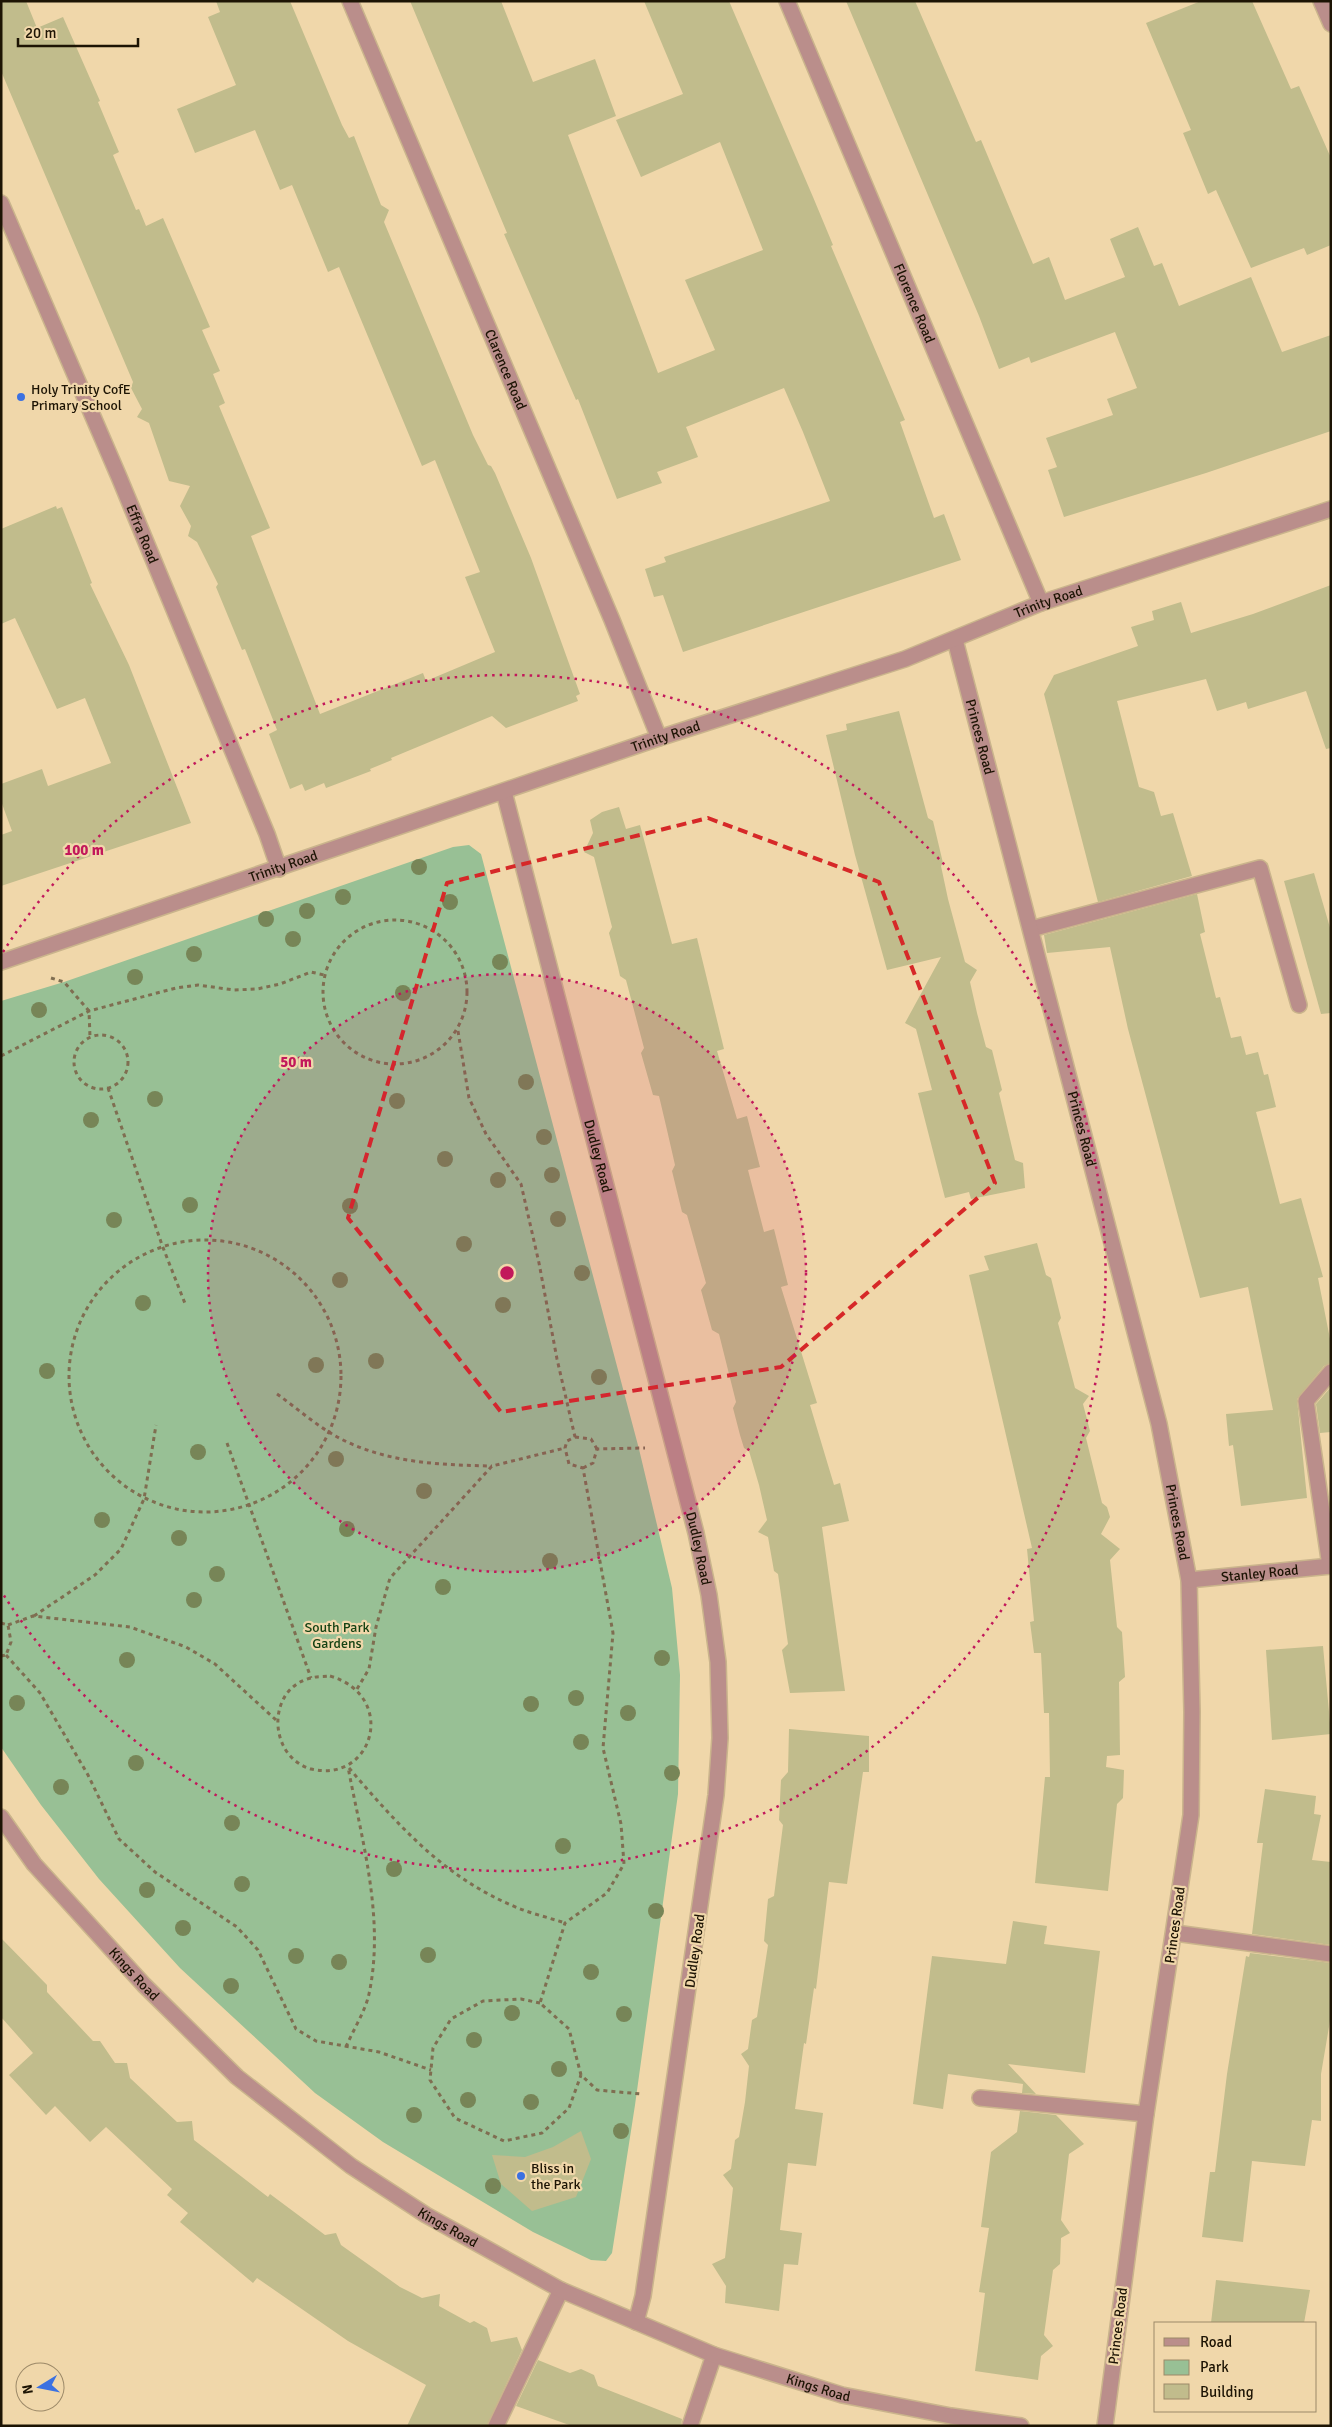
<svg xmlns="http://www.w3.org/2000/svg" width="1332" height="2427" viewBox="0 0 1332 2427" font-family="Signika,sans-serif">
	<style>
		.green { fill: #98c095 }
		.building { fill: #c1bc8c }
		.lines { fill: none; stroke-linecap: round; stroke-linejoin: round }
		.lane-casing { stroke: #cab48c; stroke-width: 18 }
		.street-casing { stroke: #cab48c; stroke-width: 18 }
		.path { stroke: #7f6e51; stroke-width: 3; stroke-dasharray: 4 4; stroke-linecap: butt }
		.lane { stroke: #ba8e8b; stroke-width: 15 }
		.street { stroke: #ba8e8b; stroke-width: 15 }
		.tree { fill: #778557 }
		.marked { fill: none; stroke: #d62828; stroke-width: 4; stroke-dasharray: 10 6; stroke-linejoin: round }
		.ring { fill: none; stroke: #c2185b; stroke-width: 2.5; stroke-dasharray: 2.5 5 }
		.poi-dot { fill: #3c71e1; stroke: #f0d7aa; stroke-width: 2 }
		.labels { text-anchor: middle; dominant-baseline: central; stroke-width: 4.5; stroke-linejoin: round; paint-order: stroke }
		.street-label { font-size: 14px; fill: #1d1404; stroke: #f0d7aa }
		.poi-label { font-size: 14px; fill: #1d1404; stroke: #f0d7aa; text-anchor: start }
		.park-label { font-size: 14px; fill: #144213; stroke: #f0d7aa }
		.centre { fill: #c2185b; stroke: #f0d7aa; stroke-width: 2.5 }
		.ring-label { font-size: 15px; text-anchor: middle; font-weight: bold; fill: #c2185b; stroke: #f0d7aa; stroke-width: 4.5; stroke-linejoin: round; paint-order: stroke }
	</style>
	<rect width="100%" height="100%" fill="#f0d7aa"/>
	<polygon class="green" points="469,845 481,854 639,1449 672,1588 680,1675 678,1794 635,2105 612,2253 606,2261 591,2260 533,2232 383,2142 315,2093 180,1968 99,1879 41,1805 1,1747 1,1001 64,982 453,847"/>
	<g class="building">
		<polygon points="1,1 26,1 37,28 63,17 100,101 98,102 119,152 113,155 136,210 139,209 146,226 163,218 210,327 202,330 220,371 213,374 225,403 219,406 270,528 251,536 320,714 423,673 426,681 495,652 465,577 480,572 435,460 422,466 339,267 328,272 292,185 280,190 255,130 195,153 177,109 236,85 208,17 220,12 216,1 290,1 342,125 349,138 354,136 381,205 389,210 384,222 473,435 488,465 491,466 495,473 531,558 580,694 576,696 578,701 506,728 492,716 391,758 392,760 370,769 371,771 326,788 324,783 305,791 302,784 290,789 269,734 277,730 245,649 242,650 216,587 218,584 197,542 188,536 191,526 180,506 190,486 169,481 149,423 137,417 142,409 131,388 133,382 1,71"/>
		<polygon points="410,1 501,1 533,82 595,59 616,116 568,135 658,373 715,350 685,280 763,250 720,142 641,177 616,120 683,94 644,1 729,1 813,197 833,245 831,246 905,420 900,422 934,518 944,514 961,560 683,652 663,595 654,597 645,569 666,562 664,557 830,501 803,432 784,388 686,427 698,457 657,472 662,483 617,499 578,399 576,400 504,234 507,233"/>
		<polygon points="846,1 915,1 976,142 981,140 1033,264 1049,257 1065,300 1125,277 1110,239 1138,227 1154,266 1162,263 1179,306 1251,277 1282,352 1331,335 1331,431 1206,473 1064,517 1048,470 1057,467 1046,438 1113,415 1107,399 1137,388 1115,332 1031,363 1029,357 999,369 979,316"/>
		<polygon points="1201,1 1252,1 1291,89 1299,86 1331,158 1331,245 1307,255 1304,248 1251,268 1216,190 1208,194 1183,133 1191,130 1146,23"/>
		<polygon points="56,506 57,509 62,507 92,583 90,584 129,665 191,823 1,886 1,835 12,831 1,801 1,784 42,769 48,786 111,763 85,698 57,709 15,618 1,624 1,529"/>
		<polygon points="1331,585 1331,748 1326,749 1306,691 1248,709 1246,702 1217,711 1206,679 1117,701 1139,787 1154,792 1161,816 1173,813 1192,876 1098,902 1044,694 1054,675 1138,646 1131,627 1154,620 1152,611 1181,602 1191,633 1253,614"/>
		<polygon points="899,711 928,818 933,821 943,863 941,866 948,899 965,962 977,970 970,982 977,1013 986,1047 992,1050 1002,1090 999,1093 1015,1160 1023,1163 1025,1188 971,1199 969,1192 945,1198 918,1093 932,1090 916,1029 905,1023 941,957 887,970 855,855 826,735 847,730 846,724"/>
		<polygon points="619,807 626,829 640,825 672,944 697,938 724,1049 717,1051 737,1119 747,1116 760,1167 748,1170 764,1232 774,1229 788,1285 781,1287 817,1403 810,1405 834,1485 840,1483 849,1521 822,1527 845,1691 790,1693 782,1650 788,1644 778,1574 774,1571 768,1537 758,1532 767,1520 759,1485 749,1451 744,1448 740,1435 733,1408 736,1402 719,1334 712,1330 701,1290 706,1283 687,1215 682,1212 672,1171 675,1165 667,1130 659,1096 653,1095 641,1053 644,1048 626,980 620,976 618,967 609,933 612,927 594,857 584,852 593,833 590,820 602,812"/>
		<polygon points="1314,873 1331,931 1331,1013 1321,1014 1284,881"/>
		<polygon points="1197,894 1205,932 1200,934 1216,998 1220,997 1231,1038 1241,1036 1246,1055 1258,1052 1264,1075 1268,1074 1276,1107 1256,1112 1280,1204 1301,1198 1323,1277 1318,1278 1331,1344 1331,1363 1324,1366 1297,1399 1307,1498 1241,1506 1233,1445 1229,1446 1226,1414 1273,1410 1248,1287 1200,1298 1128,1029 1110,947 1047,953 1044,935"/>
		<polygon points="1037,1243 1046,1275 1051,1278 1061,1318 1058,1323 1075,1388 1089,1396 1083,1404 1090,1431 1086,1438 1102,1503 1107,1507 1110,1517 1101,1534 1120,1549 1110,1560 1117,1627 1122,1632 1125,1677 1119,1682 1120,1755 1107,1756 1106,1767 1124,1770 1123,1798 1117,1804 1108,1891 1035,1883 1045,1777 1050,1777 1049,1713 1044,1713 1041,1653 1034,1653 1030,1622 1034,1621 1027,1549 1032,1548 969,1275 989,1270 984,1256"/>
		<polygon points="1331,1387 1331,1432 1320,1433 1316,1404"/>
		<polygon points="1323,1646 1331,1734 1272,1740 1266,1650"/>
		<polygon points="789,1729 869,1736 869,1772 863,1772 847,1884 829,1882 816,1989 814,1988 806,2044 804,2043 795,2109 823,2113 816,2166 788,2163 780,2230 802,2233 798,2265 784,2264 779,2311 725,2303 726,2286 712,2264 725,2258 733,2188 723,2175 731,2169 735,2140 739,2137 745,2102 749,2066 741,2054 748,2049 752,2020 757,2017 768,1945 764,1941 768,1899 774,1896 783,1825 779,1820 781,1780 788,1772"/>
		<polygon points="1265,1789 1316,1796 1314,1814 1321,1815 1312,1860 1331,1862 1331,1945 1252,1934 1263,1843 1257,1843"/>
		<polygon points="1013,1921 1047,1926 1044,1944 1100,1951 1085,2073 1008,2064 1036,2094 1022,2093 1023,2084 948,2074 943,2109 913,2104 932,1956 1006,1964"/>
		<polygon points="1,1938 47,1985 47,1992 93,2041 100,2041 115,2063 127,2063 130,2078 177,2122 192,2121 194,2140 268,2197 270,2194 325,2235 336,2233 341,2245 400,2287 422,2298 440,2294 439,2306 470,2323 474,2321 487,2328 491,2342 517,2337 522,2350 487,2426 407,2426 426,2385 348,2341 257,2278 253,2283 180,2222 188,2213 167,2195 172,2189 106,2127 90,2142 55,2106 46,2115 9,2075 33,2053 1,2017"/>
		<polygon points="1250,1953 1331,1963 1331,2015 1321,2074 1321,2121 1312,2120 1305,2166 1252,2161 1243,2242 1202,2237 1210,2172 1215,2172 1227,2074 1246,1956 1249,1957"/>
		<polygon points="1020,2111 1056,2115 1084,2144 1069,2154 1061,2220 1070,2233 1061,2238 1060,2264 1053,2270 1044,2335 1053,2346 1041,2356 1038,2380 975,2371 985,2293 979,2292 989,2228 981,2227 991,2152 1017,2132"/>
		<polygon points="581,2131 591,2159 576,2197 532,2211 501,2184 492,2155 525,2157 553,2147"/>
		<polygon points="1216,2280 1310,2290 1304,2323 1211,2323"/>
		<polygon points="538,2360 570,2373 581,2369 594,2375 598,2386 682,2419 681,2426 572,2426 516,2406"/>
	</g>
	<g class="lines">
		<defs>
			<g id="lane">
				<polyline points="1031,929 1260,868 1299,1005"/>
				<polyline points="1330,1566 1306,1401 1331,1372"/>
				<polyline points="1175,1933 1331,1954"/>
				<polyline points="980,2098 1146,2114"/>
				<polyline points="496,2426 561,2290"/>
				<polyline points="690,2426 714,2355"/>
			</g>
			<g id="street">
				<path id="s1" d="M350 1 612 620 659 738"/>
				<path id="s2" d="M787 1 1041 603"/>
				<polyline points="1321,1 1331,24"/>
				<path id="s3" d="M1 203 119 477 267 834 279 869"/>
				<path id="s4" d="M955 640 1159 1424 1189 1580 1192 1712 1191 1815 1146 2114 1105 2426"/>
				<path id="s5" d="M504 792 696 1533 709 1595 718 1662 720 1738 716 1795 643 2296 636 2322"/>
				<path id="s6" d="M1 962 659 738 905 659 1041 603 1331 509"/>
				<path id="s7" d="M1189 1580 1331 1566"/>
				<path id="s8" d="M1 1817 34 1864 144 1985 237 2077 351 2166 426 2215 561 2290 714 2355 842 2395 951 2416 1021 2426"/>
			</g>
		</defs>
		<use href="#lane" class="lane-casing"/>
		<use href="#street" class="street-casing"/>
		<g class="path">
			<circle cx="395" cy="992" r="72"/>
			<polyline points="51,978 64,982 89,1011 90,1037"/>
			<polyline points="458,1031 469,1098 486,1134 521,1184 539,1263 557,1359 575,1437 567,1441 565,1448 569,1464 583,1468 613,1633 603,1748 621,1824 624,1864 607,1893 565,1923 540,2003 569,2029 581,2075 597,2090 641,2094"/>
			<circle cx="101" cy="1062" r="27"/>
			<polyline points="1,1056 89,1011 176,988 198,985 234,990 257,989 280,984 311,972 324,975"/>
			<polyline points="108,1088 162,1245 186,1306"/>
			<circle cx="205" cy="1376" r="136"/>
			<path d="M277 1394C298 1409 319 1428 343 1440 390 1463 440 1465 492 1466"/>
			<polyline points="575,1437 591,1439 597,1449"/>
			<polyline points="227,1443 311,1678"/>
			<polyline points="583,1468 593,1463 597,1449 645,1448"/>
			<polyline points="34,1616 95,1575 121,1549 144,1499 156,1425"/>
			<polyline points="1,1623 8,1625 11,1642 6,1655"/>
			<polyline points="8,1625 33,1616 130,1627 186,1647 215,1664 276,1720"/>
			<polyline points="6,1655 40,1693 88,1775 119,1839 155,1872 237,1927 258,1950 296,2029 316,2041 379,2052 431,2070"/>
			<polyline points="1,1656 6,1655"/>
			<path d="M330 1676C398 1696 374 1784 311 1769 299 1766 288 1756 283 1745 271 1720 280 1685 311 1678 317 1676 324 1677 330 1676Z"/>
			<polyline points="357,1689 369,1669 376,1627 390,1578 492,1466 565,1448"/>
			<path d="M349 1768C399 1826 444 1878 518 1908 533 1914 550 1918 565 1923"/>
			<polyline points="540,2003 521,1999 483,2001 451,2019 433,2048 430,2080 455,2118 504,2141 542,2133 569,2108 581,2075"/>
			<path d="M346 2047C353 2030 365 2012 369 1994 385 1919 362 1841 348 1767"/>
		</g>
		<use href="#lane" class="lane"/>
		<use href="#street" class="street"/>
	</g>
	<g class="tree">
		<circle cx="419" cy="867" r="8"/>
		<circle cx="343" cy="897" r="8"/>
		<circle cx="450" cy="902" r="8"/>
		<circle cx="307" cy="911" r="8"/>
		<circle cx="266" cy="919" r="8"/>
		<circle cx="293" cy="939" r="8"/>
		<circle cx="194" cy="954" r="8"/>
		<circle cx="500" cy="962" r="8"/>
		<circle cx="135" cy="977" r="8"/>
		<circle cx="403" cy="993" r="8"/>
		<circle cx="39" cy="1010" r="8"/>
		<circle cx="526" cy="1082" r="8"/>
		<circle cx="155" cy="1099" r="8"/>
		<circle cx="397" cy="1101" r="8"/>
		<circle cx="91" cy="1120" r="8"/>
		<circle cx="544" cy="1137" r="8"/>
		<circle cx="445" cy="1159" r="8"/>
		<circle cx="552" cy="1175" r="8"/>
		<circle cx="498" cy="1180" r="8"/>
		<circle cx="190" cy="1205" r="8"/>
		<circle cx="350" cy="1206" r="8"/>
		<circle cx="558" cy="1219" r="8"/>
		<circle cx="114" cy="1220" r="8"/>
		<circle cx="464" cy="1244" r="8"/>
		<circle cx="582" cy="1273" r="8"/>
		<circle cx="340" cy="1280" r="8"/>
		<circle cx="143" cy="1303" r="8"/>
		<circle cx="503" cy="1305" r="8"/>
		<circle cx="376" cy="1361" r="8"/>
		<circle cx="316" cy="1365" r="8"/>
		<circle cx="47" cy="1371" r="8"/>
		<circle cx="599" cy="1377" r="8"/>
		<circle cx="198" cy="1452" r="8"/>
		<circle cx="336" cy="1459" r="8"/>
		<circle cx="424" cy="1491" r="8"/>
		<circle cx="102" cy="1520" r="8"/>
		<circle cx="347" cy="1529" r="8"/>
		<circle cx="179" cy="1538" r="8"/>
		<circle cx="550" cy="1561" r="8"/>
		<circle cx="217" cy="1574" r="8"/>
		<circle cx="443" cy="1587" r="8"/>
		<circle cx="194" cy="1600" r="8"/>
		<circle cx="662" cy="1658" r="8"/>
		<circle cx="127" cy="1660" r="8"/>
		<circle cx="576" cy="1698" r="8"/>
		<circle cx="17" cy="1703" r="8"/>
		<circle cx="531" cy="1704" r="8"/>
		<circle cx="628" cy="1713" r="8"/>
		<circle cx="581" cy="1742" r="8"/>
		<circle cx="136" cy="1763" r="8"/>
		<circle cx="672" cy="1773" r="8"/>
		<circle cx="61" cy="1787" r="8"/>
		<circle cx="232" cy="1823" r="8"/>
		<circle cx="563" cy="1846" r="8"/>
		<circle cx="394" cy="1869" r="8"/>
		<circle cx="242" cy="1884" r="8"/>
		<circle cx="147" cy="1890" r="8"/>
		<circle cx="656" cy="1911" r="8"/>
		<circle cx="183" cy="1928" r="8"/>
		<circle cx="428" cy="1955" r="8"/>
		<circle cx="296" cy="1956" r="8"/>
		<circle cx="339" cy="1962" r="8"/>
		<circle cx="591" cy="1972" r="8"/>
		<circle cx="231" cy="1986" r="8"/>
		<circle cx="512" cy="2013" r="8"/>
		<circle cx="624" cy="2014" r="8"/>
		<circle cx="474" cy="2040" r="8"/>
		<circle cx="559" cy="2069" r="8"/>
		<circle cx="468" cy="2100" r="8"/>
		<circle cx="531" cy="2102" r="8"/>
		<circle cx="414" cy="2115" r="8"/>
		<circle cx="621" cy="2131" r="8"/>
		<circle cx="493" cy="2186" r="8"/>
	</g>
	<path class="marked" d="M708 818 879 882 995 1183 781 1367 501 1412 348 1218 447 883Z"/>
	<circle cx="507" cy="1273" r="299" fill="#c2185b" fill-opacity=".12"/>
	<g class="ring">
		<circle cx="507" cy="1273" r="299"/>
		<path d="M3 952A598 598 0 1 1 3 1594"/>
	</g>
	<g class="poi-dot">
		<circle cx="21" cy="397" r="5"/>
		<circle cx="521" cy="2176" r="5"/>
	</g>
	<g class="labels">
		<g class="street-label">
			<text stroke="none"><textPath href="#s2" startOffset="328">Florence Road</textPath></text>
			<text stroke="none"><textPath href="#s1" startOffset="400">Clarence Road</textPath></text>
			<text stroke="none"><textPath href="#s3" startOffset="360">Effra Road</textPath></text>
			<text stroke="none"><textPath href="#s6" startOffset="1108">Trinity Road</textPath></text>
			<text stroke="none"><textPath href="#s6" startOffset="702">Trinity Road</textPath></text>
			<text stroke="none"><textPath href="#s4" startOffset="100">Princes Road</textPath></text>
			<text stroke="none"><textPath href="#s6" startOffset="298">Trinity Road</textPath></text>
			<text stroke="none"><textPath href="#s4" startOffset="505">Princes Road</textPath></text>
			<text stroke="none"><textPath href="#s5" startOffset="376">Dudley Road</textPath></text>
			<text stroke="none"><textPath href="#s4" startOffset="910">Princes Road</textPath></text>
			<text stroke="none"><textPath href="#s5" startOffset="781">Dudley Road</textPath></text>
			<text stroke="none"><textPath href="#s7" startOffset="71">Stanley Road</textPath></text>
			<text transform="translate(1175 1925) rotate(-82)">Princes Road</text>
			<text transform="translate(695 1951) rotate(-82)">Dudley Road</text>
			<text stroke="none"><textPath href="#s8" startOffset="206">Kings Road</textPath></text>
			<text stroke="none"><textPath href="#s8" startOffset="611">Kings Road</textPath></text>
			<text transform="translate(1118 2326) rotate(-83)">Princes Road</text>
			<text stroke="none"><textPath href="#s8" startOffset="1016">Kings Road</textPath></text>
		</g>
		<g class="poi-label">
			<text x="31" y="389">Holy Trinity CofE<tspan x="31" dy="16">Primary School</tspan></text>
			<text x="531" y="2168">Bliss in<tspan x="531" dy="16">the Park</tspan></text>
		</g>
		<g class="park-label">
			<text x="337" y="1627">South Park<tspan x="337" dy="16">Gardens</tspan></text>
		</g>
	</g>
	<circle cx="507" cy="1273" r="8" class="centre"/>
	<g class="ring-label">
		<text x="84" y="855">100 m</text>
		<text x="296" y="1067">50 m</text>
	</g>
	<rect width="1332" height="2427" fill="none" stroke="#1d1404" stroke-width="5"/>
	<rect x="1154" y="2322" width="162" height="90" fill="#f0d7aa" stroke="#9c8968"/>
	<rect x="1164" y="2338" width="25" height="8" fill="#ba8e8b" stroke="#9c8968"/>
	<text x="1200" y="2347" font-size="15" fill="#1d1404">Road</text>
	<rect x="1164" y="2360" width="25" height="15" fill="#98c095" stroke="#9c8968"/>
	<text x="1200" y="2372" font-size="15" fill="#1d1404">Park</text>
	<rect x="1164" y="2384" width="25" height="15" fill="#c1bc8c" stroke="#9c8968"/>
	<text x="1200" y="2397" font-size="15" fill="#1d1404">Building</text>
	<g transform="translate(40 2387) rotate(260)"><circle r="24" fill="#f0d7aa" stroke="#9c8968"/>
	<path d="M0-4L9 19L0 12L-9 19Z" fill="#3c71e1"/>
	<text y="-8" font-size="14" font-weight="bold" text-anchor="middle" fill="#1d1404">N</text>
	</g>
	<path d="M18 38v8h120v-8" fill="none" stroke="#1d1404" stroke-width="2.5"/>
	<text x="25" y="38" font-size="15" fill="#1d1404" stroke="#f0d7aa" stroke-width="4" paint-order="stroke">20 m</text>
</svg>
